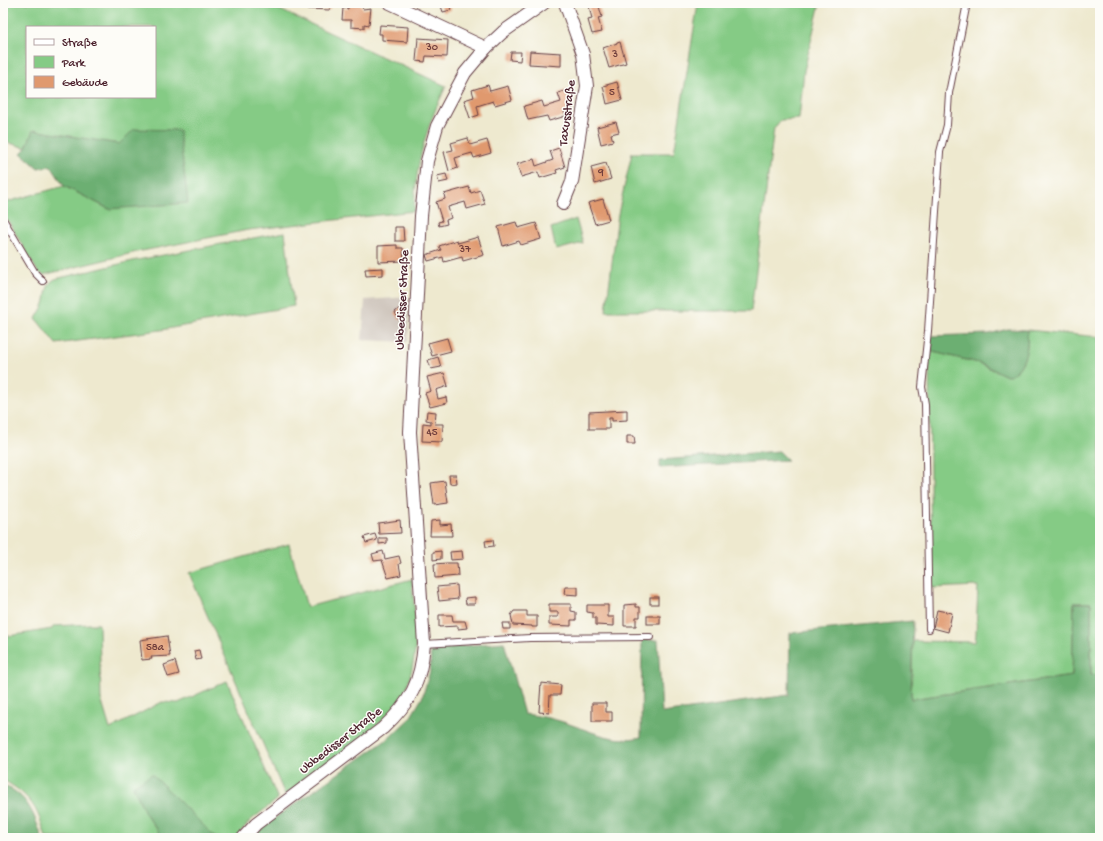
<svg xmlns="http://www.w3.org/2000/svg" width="1103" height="841" viewBox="0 0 1103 841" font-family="'Gochi Hand',sans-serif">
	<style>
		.industrial { fill: #ccc2b9 }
		.green { fill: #85cb85; stroke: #687558; fill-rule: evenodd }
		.forest { fill: #6caf72; stroke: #5b674e }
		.building { fill: #e0996e }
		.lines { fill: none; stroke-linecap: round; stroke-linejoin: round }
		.service-casing { stroke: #633d44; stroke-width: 8 }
		.minor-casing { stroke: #633d44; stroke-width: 14 }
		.service { stroke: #fff; stroke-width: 6 }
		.minor { stroke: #fff; stroke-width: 12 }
		.labels { text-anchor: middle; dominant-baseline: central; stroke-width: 3; stroke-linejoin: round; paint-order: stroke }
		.number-label { font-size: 11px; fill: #703e3c }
		.street-label { font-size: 13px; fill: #4a1f2b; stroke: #fdfcf7 }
	</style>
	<rect width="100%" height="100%" fill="#fdfcf7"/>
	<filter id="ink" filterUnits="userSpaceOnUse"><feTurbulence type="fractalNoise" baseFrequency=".025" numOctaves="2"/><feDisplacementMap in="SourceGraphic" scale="8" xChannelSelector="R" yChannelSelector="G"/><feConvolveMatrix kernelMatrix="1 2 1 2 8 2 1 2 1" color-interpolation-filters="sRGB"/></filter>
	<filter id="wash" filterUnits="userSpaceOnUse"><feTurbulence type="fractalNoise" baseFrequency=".012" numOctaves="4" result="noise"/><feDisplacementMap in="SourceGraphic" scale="16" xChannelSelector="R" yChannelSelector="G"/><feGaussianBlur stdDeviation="0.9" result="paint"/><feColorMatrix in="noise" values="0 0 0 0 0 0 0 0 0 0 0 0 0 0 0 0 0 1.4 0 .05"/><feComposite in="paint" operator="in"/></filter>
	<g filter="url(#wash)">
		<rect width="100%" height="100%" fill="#eee9cf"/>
		<polygon class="industrial" points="410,297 408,342 362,340 365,300"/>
		<g class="green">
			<path d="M3 3H265L446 86C425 131 416 161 414 211L248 230 137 252 43 275 38 272 3 212V203L64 186 109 209 119 144 33 131 26 148 3 141ZM27 27H155V97H27Z"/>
			<polygon points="698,3 820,3 804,71 799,119 781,120 774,128 751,311 606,311 618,214 632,153 674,153"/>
			<polygon points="576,219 583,243 556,250 551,228"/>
			<path d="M285 232 294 306 161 330 56 344 36 319C38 314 42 309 44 304 47 295 45 284 55 279L137 260Z"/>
			<path d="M1027 330 1100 337V674L1091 675V603H1074L1072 676 911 699 913 641 975 642 976 634 978 586 931 588 929 351 979 363 1007 376C1025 371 1029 346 1027 330Z"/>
			<path d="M289 544 307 607 412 579C413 600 418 633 415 652 413 665 410 681 404 693 386 728 317 770 285 795L189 573Z"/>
			<path d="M91 624H99L101 699 110 729 162 702 178 703 227 681 278 799 251 820 235 838H216L152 774 145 813 163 838H46C38 808 30 795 3 780V637L52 629 54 626Z"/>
		</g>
		<g class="forest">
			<polygon points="134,129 179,130 188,203 109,209 64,186 51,166 38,168 21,153 26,148 33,130 119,144"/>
			<path d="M1008 329 1027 330C1029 346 1025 371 1007 376L979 363 929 351 931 336 989 334Z"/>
			<polygon points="779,451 788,460 660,468 660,460"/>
			<path d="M1074 603H1091V675L1100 674V838H251L269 822 389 738 410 718 422 698 430 671 431 649 504 642 524 714C541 716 556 719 572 725 595 733 616 743 641 737L642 640H658L662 713 789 695 790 633 913 621 911 699 1072 676Z"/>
			<polygon points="152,774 216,838 163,838 145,813 133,786"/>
			<path d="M3 785C28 795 34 814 42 838H3Z"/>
		</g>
		<g id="blocks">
			<g class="building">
				<polygon points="307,3 330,3 330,10 307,9"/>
				<polygon points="440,3 449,3 451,10 443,12"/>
				<polygon points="598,3 602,17 598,18 602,32 592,34 588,20 592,19 589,6"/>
				<polygon points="348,4 361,4 363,9 371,8 369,25 364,24 364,28 351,27 351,20 342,20 343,8 348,9"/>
				<polygon points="380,25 408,27 407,42 382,40 382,34 379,34"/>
				<polygon points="418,38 448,40 447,57 426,56 425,62 416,61"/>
				<polygon points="620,42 626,63 609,68 603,48"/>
				<polygon points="530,51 561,53 561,66 529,64"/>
				<polygon points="511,52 521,52 520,61 510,60"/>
				<polygon points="617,82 622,100 607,104 603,86"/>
				<polygon points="488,85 490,91 508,86 512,100 495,105 493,101 477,106 479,115 470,118 464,100 474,97 472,90"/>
				<polygon points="567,90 573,109 564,112 566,116 549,121 547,116 528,120 524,106 542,101 544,107 561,102 558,93"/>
				<polygon points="616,122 619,132 611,134 613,141 601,144 597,127"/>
				<polygon points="468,138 470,145 487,140 491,153 474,158 472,153 455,158 458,168 449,171 444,152 453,150 451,143"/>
				<polygon points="559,148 565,167 556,170 557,173 540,178 538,172 521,177 517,164 534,159 536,166 553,160 550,151"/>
				<polygon points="606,163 611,179 595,184 591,167"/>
				<polygon points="446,174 448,181 439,183 437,176"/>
				<polygon points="469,187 471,193 480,190 485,204 467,209 465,202 448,207 451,218 446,220 447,224 439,226 438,222 442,221 436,202 445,199 444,194"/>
				<polygon points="603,199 609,220 595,224 588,203"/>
				<polygon points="516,222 518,228 536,223 541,239 521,245 519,241 503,246 498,227"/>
				<polygon points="395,227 403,227 404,241 395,241"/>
				<polygon points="478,237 484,255 463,261 462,257 444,262 443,257 428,261 426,255 441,250 439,246 457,240 458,243"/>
				<polygon points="397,245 397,248 403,248 404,261 378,262 378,246"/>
				<polygon points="383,268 383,275 366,276 365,269"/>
				<polygon points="401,307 406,314 399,320 395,312"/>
				<polygon points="447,338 451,351 432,356 428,343"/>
				<polygon points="438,357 441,367 431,369 428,360"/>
				<polygon points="444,373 448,386 436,390 438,399 446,397 447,403 430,407 425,393 431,391 427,377"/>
				<polygon points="627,410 627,420 612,421 612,418 609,418 609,429 589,429 589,412"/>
				<polygon points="427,411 436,412 435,424 443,424 442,442 422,441 423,423 431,424 431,421 426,420"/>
				<polygon points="627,436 634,436 635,444 627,444"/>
				<polygon points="449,475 456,475 457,483 450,484"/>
				<polygon points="445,481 448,503 434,505 431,483"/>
				<polygon points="400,520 401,533 379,534 378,523"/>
				<polygon points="440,520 440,525 451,524 452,536 430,536 431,521"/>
				<polygon points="375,534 377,540 366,543 364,537"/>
				<polygon points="379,538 387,538 387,543 379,544"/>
				<polygon points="493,540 494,546 486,547 485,541"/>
				<polygon points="383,551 385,559 399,556 401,563 399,564 401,575 388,578 382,560 374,561 372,554"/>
				<polygon points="441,551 441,559 433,560 433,552"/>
				<polygon points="462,551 463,559 451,560 450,552"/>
				<polygon points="447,563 457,563 458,576 435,578 434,564"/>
				<polygon points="457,585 458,599 439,601 437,587"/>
				<polygon points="565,587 578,587 578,595 564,594"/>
				<polygon points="475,597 475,604 466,604 465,598"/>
				<rect x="650" y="597" width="8" height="7"/>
				<polygon points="549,604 571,604 571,611 576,612 576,620 571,620 571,626 549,625 549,617 558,617 558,612 549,612"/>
				<polygon points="636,604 636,607 640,607 640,617 636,617 636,626 624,626 624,605"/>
				<polygon points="587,605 608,605 608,617 614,617 614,626 596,625 596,618 593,618 593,613 587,612"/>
				<polygon points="937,610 952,613 948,632 933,628"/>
				<polygon points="514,611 527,611 527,616 537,616 537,627 532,627 532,626 513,625 511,615"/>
				<polygon points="439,615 452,615 453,621 465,621 467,628 458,629 458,626 439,627"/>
				<rect x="647" y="616" width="13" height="8"/>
				<polygon points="502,623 510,623 510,629 503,629"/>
				<polygon points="167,636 170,656 151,657 152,659 142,660 140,640"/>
				<polygon points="199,650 201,659 196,660 194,651"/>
				<polygon points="175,661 179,674 168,677 164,665"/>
				<polygon points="541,683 561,685 560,695 550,695 549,713 539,712"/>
				<polygon points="592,703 606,703 606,712 612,712 612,721 592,721"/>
			</g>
		</g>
	</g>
	<g filter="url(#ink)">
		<use href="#blocks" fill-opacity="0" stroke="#633d44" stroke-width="1"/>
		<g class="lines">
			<defs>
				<g id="service">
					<polyline points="3,219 35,273 43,281"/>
					<polyline points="929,629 925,404 922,387 928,331 940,152 947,125 949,93 967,3"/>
					<polyline points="424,644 530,638 650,637"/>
				</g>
				<g id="minor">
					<polyline points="390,3 486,48"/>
					<polyline points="563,204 572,182 587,86 583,54 565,3"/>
					<path d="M243 838 256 824 383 728C411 702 421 682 424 644L410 432 421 216 427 161 437 126 465 73 486 48 503 32 544 3"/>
				</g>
			</defs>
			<use href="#service" class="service-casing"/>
			<use href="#minor" class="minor-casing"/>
			<use href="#service" class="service"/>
			<use href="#minor" class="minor"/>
		</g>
	</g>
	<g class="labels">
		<g class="number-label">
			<text x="432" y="48">30</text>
			<text x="615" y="55">3</text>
			<text x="612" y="93">5</text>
			<text x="601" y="173">9</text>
			<text x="465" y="250">37</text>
			<text x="432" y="433">45</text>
			<text x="155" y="648">58a</text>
		</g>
		<g class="street-label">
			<text transform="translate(568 113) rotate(-83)">Taxusstraße</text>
			<text transform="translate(403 300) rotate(-87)">Ubbedisser Straße</text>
			<text transform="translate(341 741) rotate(-38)">Ubbedisser Straße</text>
		</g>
	</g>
	<rect width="1103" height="841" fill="none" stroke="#fdfcf7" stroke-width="16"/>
	<rect x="26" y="26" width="130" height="72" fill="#fdfcf7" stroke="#b5a4a5"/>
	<rect x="34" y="39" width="20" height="6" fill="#ffffff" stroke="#b5a4a5"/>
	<text x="62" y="46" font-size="12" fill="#4a1f2b">Straße</text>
	<rect x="34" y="56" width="20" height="12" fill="#85cb85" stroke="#b5a4a5"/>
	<text x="62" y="66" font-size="12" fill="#4a1f2b">Park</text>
	<rect x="34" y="76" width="20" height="12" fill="#e0996e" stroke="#b5a4a5"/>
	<text x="62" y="86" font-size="12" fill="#4a1f2b">Gebäude</text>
</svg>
